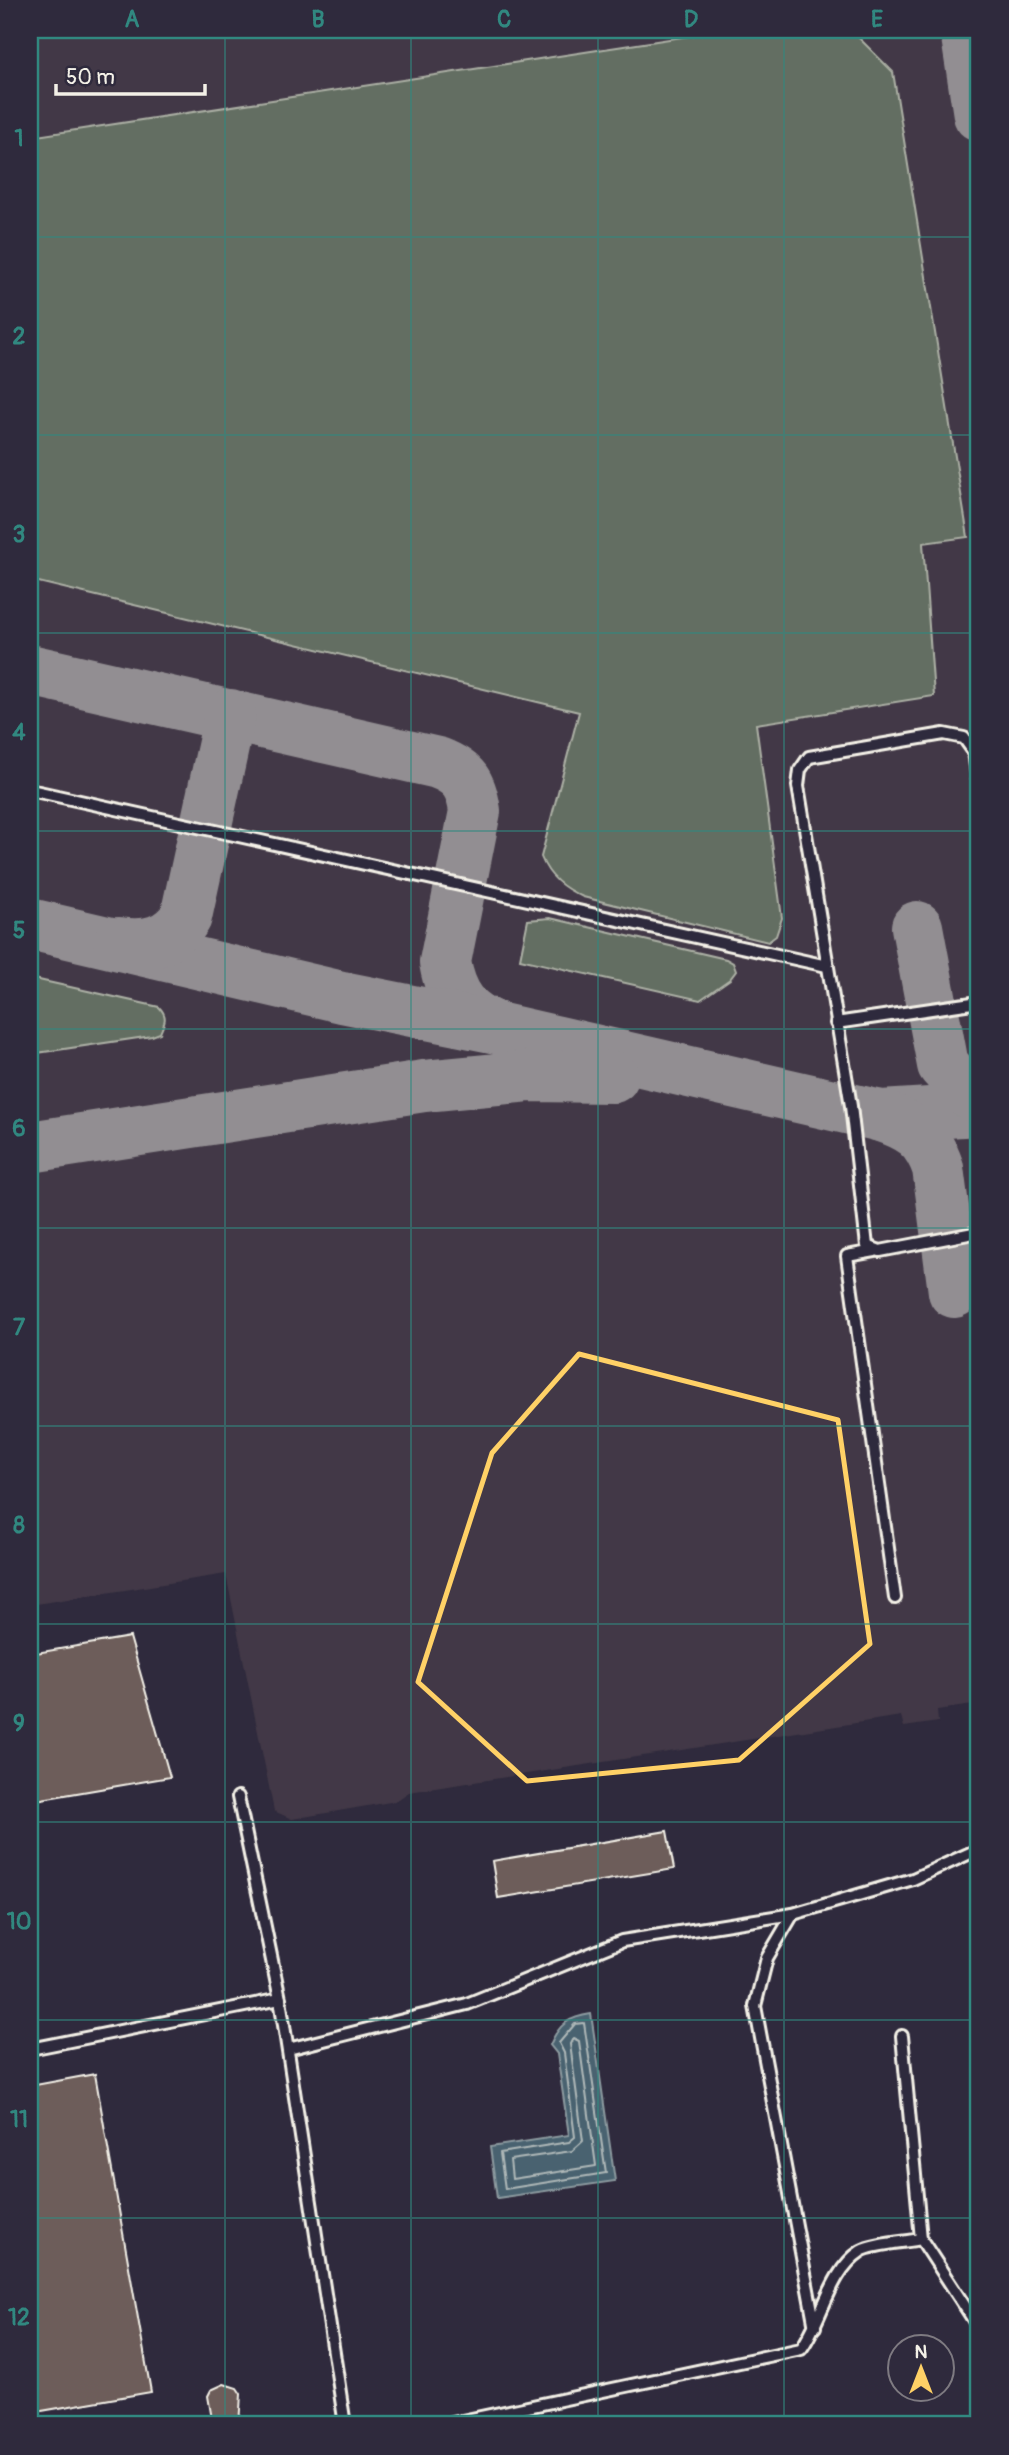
<svg xmlns="http://www.w3.org/2000/svg" width="1009" height="2455" viewBox="0 0 1009 2455" font-family="Pangolin,sans-serif">
	<style>
		.built { fill: #423946 }
		.green { fill: #646e62; stroke: #acb0a5; stroke-width: 2 }
		.water { fill: #486270; stroke: #8d9ba0; stroke-width: 2 }
		.lines { fill: none; stroke-linecap: round; stroke-linejoin: round }
		.shore { stroke: #afb8b8; stroke-width: 2 }
		.taxiway { stroke: #928e92; stroke-width: 52 }
		.building { fill: #6d5d5a; stroke: #f4f1e8; stroke-width: 2 }
		.lane-casing { stroke: #f4f1e8; stroke-width: 16 }
		.lane { stroke: #2f2a3d; stroke-width: 10 }
		.marked { fill: none; stroke: #ffd166; stroke-width: 5; stroke-linejoin: round }
		.grid { fill: none; stroke: #318880; stroke-width: 2; stroke-opacity: 0.55 }
		.neatline { fill: none; stroke: #318880; stroke-width: 2.5 }
		.grid-label { font-size: 23px; text-anchor: middle; font-weight: bold; fill: #318880 }
	</style>
	<rect width="100%" height="100%" fill="#2f2a3d"/>
	<filter id="ink" filterUnits="userSpaceOnUse"><feTurbulence type="fractalNoise" baseFrequency=".0143" numOctaves="2"/><feDisplacementMap in="SourceGraphic" scale="14" xChannelSelector="R" yChannelSelector="G"/><feConvolveMatrix kernelMatrix="1 2 1 2 8 2 1 2 1" color-interpolation-filters="sRGB"/></filter>
	<g filter="url(#ink)">
		<polygon class="built" points="30,30 979,30 979,1709 973,1705 937,1710 938,1722 904,1727 901,1716 409,1792 396,1801 292,1819 274,1811 226,1574 30,1605"/>
		<g class="green">
			<path d="M728 30H851L893 72 968 537 923 543 934 696 756 724 782 918 776 936 768 942 583 897C563 888 549 877 541 857L579 712 30 580V137Z"/>
			<polygon points="550,918 726,959 733,963 736,971 730,979 700,1000 520,959 528,920"/>
			<path d="M30 978 159 1007C168 1016 165 1022 160 1033L152 1036 30 1054Z"/>
		</g>
		<path class="water" d="M591 2014 615 2181 497 2198 490 2147 569 2135 557 2054 550 2045C559 2024 569 2017 591 2014Z"/>
		<g class="lines">
			<g class="shore">
				<polygon points="584,2023 606,2173 505,2189 500,2153 569,2142 575,2137 564,2053 559,2043 575,2024"/>
				<polygon points="573,2038 579,2041 596,2166 512,2179 510,2160 572,2151 583,2141 570,2044"/>
			</g>
			<g class="taxiway">
				<polyline points="966,30 979,115"/>
				<path d="M30 670 438 763C464 773 471 784 475 811L445 962C451 997 465 1016 498 1028"/>
				<polyline points="30,924 342,997 502,1029 881,1116 979,1110"/>
				<polyline points="917,927 943,1065 967,1092 979,1099"/>
				<path d="M119 943C147 947 170 942 186 917L230 715"/>
				<path d="M881 1116C911 1126 927 1136 938 1168L954 1292"/>
				<polyline points="30,1147 424,1086 529,1076 613,1077"/>
			</g>
		</g>
		<g class="building">
			<polygon points="130,1637 170,1777 30,1801 30,1654"/>
			<polygon points="667,1831 674,1869 498,1898 492,1861"/>
			<polygon points="95,2074 151,2392 30,2413 30,2086"/>
			<polygon points="224,2384 237,2388 241,2394 239,2425 213,2425 208,2396 211,2390"/>
		</g>
		<g class="lines">
			<defs>
				<g id="lane">
					<polyline points="979,788 974,752 964,738 944,734 809,757 800,770 798,786 851,1106 867,1246 880,1251 979,1232"/>
					<polyline points="30,790 827,966"/>
					<polyline points="836,1023 979,1002"/>
					<polyline points="875,1251 847,1256 895,1598"/>
					<polyline points="238,1797 280,1999 345,2425"/>
					<polyline points="793,1914 767,1958 755,2006 815,2327"/>
					<polyline points="30,2049 280,1999"/>
					<polyline points="288,2049 467,2004 622,1941 793,1914 913,1879 979,1849"/>
					<polyline points="921,2239 979,2328"/>
					<path d="M443 2425 801 2349C823 2319 829 2272 861 2251 872 2244 907 2242 921 2239L902 2036"/>
				</g>
			</defs>
			<use href="#lane" class="lane-casing"/>
			<use href="#lane" class="lane"/>
		</g>
	</g>
	<path class="marked" d="M579 1354 838 1420 870 1644 739 1760 527 1781 418 1682 492 1453Z"/>
	<path class="grid" d="M225 30V2425M411 30V2425M598 30V2425M784 30V2425M30 237H979M30 435H979M30 633H979M30 831H979M30 1029H979M30 1228H979M30 1426H979M30 1624H979M30 1822H979M30 2020H979M30 2218H979"/>
	<rect width="1009" height="2455" fill="none" stroke="#2f2a3d" stroke-width="77"/>
	<g transform="translate(921 2368)"><circle r="33" fill="#2f2a3d" stroke="#7e7a81" stroke-width="2"/>
	<path d="M0-5L12 26L0 18L-12 26Z" fill="#ffd166"/>
	<text y="-10" font-size="19" font-weight="bold" text-anchor="middle" fill="#f4f1e8">N</text>
	</g>
	<path d="M56 84v10h149v-10" fill="none" stroke="#f4f1e8" stroke-width="3.5"/>
	<text x="66" y="84" font-size="21" fill="#f4f1e8" stroke="#2f2a3d" stroke-width="5" paint-order="stroke">50 m</text>
	<rect x="38" y="38" width="932" height="2378" class="neatline"/>
	<g class="grid-label">
		<text x="132" y="27">A</text>
		<text x="318" y="27">B</text>
		<text x="504" y="27">C</text>
		<text x="691" y="27">D</text>
		<text x="877" y="27">E</text>
		<text x="19" y="146">1</text>
		<text x="19" y="344">2</text>
		<text x="19" y="542">3</text>
		<text x="19" y="740">4</text>
		<text x="19" y="938">5</text>
		<text x="19" y="1136">6</text>
		<text x="19" y="1335">7</text>
		<text x="19" y="1533">8</text>
		<text x="19" y="1731">9</text>
		<text x="19" y="1929">10</text>
		<text x="19" y="2127">11</text>
		<text x="19" y="2325">12</text>
	</g>
</svg>
